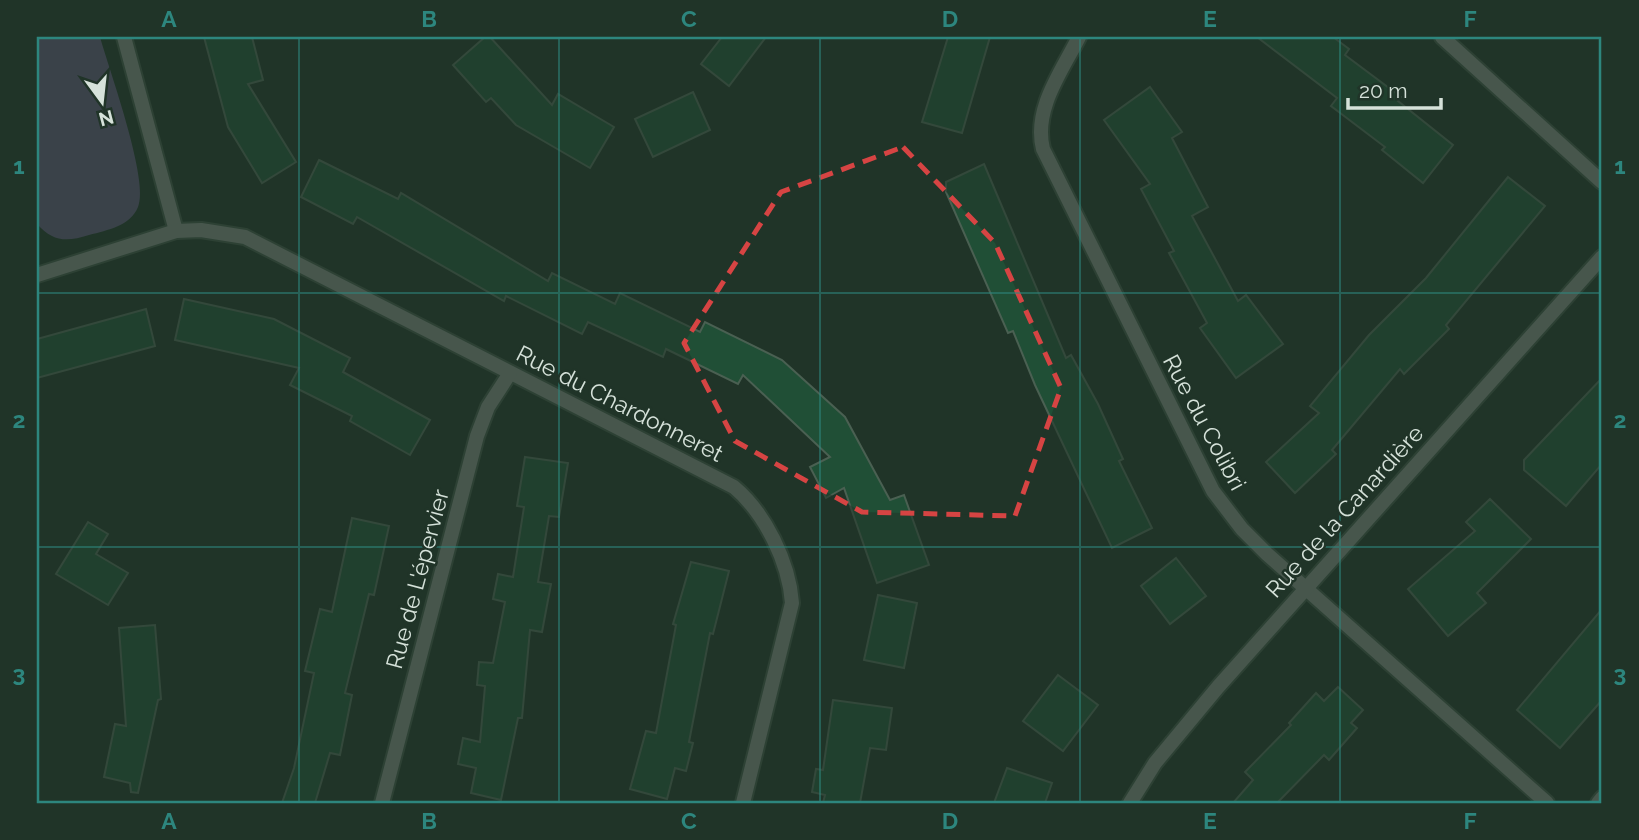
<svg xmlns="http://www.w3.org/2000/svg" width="1639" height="840" viewBox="0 0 1639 840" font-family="Raleway,sans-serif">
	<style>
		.green { fill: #595372 }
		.building { fill: #204f36; stroke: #4a6052; stroke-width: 2 }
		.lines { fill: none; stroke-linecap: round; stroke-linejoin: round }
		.minor-casing { stroke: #3d5044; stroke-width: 18 }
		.minor { stroke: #757f79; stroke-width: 14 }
		.marked { fill: none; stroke: #d64443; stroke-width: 5; stroke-dasharray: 14 9; stroke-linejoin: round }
		.grid { fill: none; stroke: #2d867e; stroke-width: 2; stroke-opacity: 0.55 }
		.labels { text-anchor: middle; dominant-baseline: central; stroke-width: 5; stroke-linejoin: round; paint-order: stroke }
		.street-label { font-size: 23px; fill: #d6e2da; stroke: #203428 }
		.neatline { fill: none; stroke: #2d867e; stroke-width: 2.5 }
		.grid-label { font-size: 23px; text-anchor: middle; font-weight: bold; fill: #2d867e }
	</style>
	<rect width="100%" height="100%" fill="#203428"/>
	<path class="green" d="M37 37H100C109 69 150 182 138 207 130 226 108 230 89 235 67 242 53 242 37 224Z"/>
	<g class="building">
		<polygon points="204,37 252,37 263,80 248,84 296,162 262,183 228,127"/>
		<polygon points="485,37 490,37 552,105 558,94 614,127 590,168 516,125 491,98 486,102 453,65"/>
		<polygon points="722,37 766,37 729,86 701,64"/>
		<polygon points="948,37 990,37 962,133 922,122"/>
		<polygon points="1257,37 1333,37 1349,49 1345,55 1401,97 1398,101 1453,145 1423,183 1382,150 1385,147 1331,106 1337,98"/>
		<polygon points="1150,87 1182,132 1172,138 1208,207 1192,216 1238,301 1246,295 1283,344 1236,378 1200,328 1207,323 1169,253 1174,251 1141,189 1150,184 1104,120"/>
		<polygon points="693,92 710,130 653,157 635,119"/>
		<polygon points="319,160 398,199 401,193 548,281 552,273 615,304 620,293 700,332 705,322 782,360 845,417 890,500 904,495 929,565 877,583 844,488 826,498 810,467 830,457 743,375 738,384 666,349 663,357 588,322 582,334 506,296 504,301 357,217 353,224 301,197"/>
		<polygon points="984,164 1066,358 1071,355 1098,404 1123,459 1119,461 1152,528 1112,548 1035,385 1013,331 1008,333 946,192 946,182"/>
		<polygon points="1508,177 1545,206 1446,325 1449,329 1404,374 1400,369 1332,450 1336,454 1295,493 1266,462 1319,413 1310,406 1369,335 1426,278"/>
		<polygon points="184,299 274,319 350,358 343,372 430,420 410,455 350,421 352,416 290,385 299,368 175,340"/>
		<polygon points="146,309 155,346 37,378 37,339"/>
		<polygon points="1602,378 1602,464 1566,506 1524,470 1524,460"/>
		<polygon points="525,457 568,463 559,517 549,516 538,582 551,584 542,632 530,630 522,718 518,718 501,800 471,793 476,768 458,764 463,738 480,742 485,686 477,685 479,662 493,663 505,602 493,599 498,574 513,577 524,507 517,506"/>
		<polygon points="1490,499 1531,539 1477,593 1486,603 1448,636 1408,589 1475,531 1466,522"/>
		<polygon points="352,518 389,526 374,595 369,594 345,693 352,695 340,755 330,753 315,803 282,803 294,768 314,673 305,671 320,609 332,612"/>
		<polygon points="88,522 108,534 96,554 128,573 108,605 56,574"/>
		<polygon points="1176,558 1206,596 1170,624 1141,586"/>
		<polygon points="691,562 729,571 713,634 710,633 689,742 693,743 686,771 675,768 667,799 630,789 646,731 656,733 676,625 673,624"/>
		<polygon points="878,595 917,603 904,668 864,660"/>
		<polygon points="1602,609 1602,700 1560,748 1517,710"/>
		<polygon points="155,625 161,699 158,700 138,793 131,792 130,783 104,777 115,724 126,726 119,628"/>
		<polygon points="1058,675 1098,705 1063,751 1023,721"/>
		<polygon points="1338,687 1363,710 1351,723 1357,728 1329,760 1324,755 1277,803 1233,803 1253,780 1245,772 1291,725 1289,723 1316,693 1324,701"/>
		<polygon points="833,700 892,708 886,750 870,748 860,803 823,803 825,795 812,792 816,769 823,770"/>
		<polygon points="1007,768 1052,783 1045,803 994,803"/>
	</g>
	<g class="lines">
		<defs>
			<g id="minor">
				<polyline points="124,37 176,231"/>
				<path d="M1079 37C1062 71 1033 109 1043 149L1213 491 1242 529 1267 554 1547 803"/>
				<polyline points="1442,37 1602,182"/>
				<path d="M37 275 176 231 201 230 245 237 734 487C765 513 789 562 792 603L743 803"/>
				<polyline points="382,803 477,436 488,407 510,373"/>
				<polyline points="1130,803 1155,763 1218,687 1602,257"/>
				<polyline points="1598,803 1602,798"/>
			</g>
		</defs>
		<use href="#minor" class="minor-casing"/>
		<use href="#minor" class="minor"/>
	</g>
	<path d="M0 0H1639V840H0ZM903 147 995 243 1061 388 1015 516 862 512 735 441 684 343 781 192Z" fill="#203428" fill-opacity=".55" fill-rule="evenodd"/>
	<path class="marked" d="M903 147 995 243 1061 388 1015 516 862 512 735 441 684 343 781 192Z"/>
	<path class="grid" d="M299 37V803M559 37V803M820 37V803M1080 37V803M1340 37V803M37 293H1602M37 547H1602"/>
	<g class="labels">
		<g class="street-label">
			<text transform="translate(620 403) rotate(27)">Rue du Chardonneret</text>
			<text transform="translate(1205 422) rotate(62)">Rue du Colibri</text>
			<text transform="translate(1344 511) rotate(-48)">Rue de la Canardière</text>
			<text transform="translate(417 579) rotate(-75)">Rue de L'épervier</text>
		</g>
	</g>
	<rect width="1639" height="840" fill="none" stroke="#203428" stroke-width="77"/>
	<g transform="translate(102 102) rotate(165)" stroke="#203428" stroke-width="5" paint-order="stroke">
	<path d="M0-5L12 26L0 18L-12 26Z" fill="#d6e2da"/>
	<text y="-10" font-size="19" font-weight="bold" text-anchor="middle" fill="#d6e2da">N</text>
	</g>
	<path d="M1348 98v10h93v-10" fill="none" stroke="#d6e2da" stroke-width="3.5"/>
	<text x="1359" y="98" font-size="21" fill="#d6e2da" stroke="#203428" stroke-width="5" paint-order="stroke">20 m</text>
	<rect x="38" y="38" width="1562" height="764" class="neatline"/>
	<g class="grid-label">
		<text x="169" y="27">A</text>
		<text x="429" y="27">B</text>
		<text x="689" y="27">C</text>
		<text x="950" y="27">D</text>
		<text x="1210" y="27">E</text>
		<text x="1470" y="27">F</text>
		<text x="19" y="174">1</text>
		<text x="1620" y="174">1</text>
		<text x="19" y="428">2</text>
		<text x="1620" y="428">2</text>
		<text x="19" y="682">3</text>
		<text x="1620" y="682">3</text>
		<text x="169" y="829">A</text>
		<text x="429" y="829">B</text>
		<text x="689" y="829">C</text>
		<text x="950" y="829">D</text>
		<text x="1210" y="829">E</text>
		<text x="1470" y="829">F</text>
	</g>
</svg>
